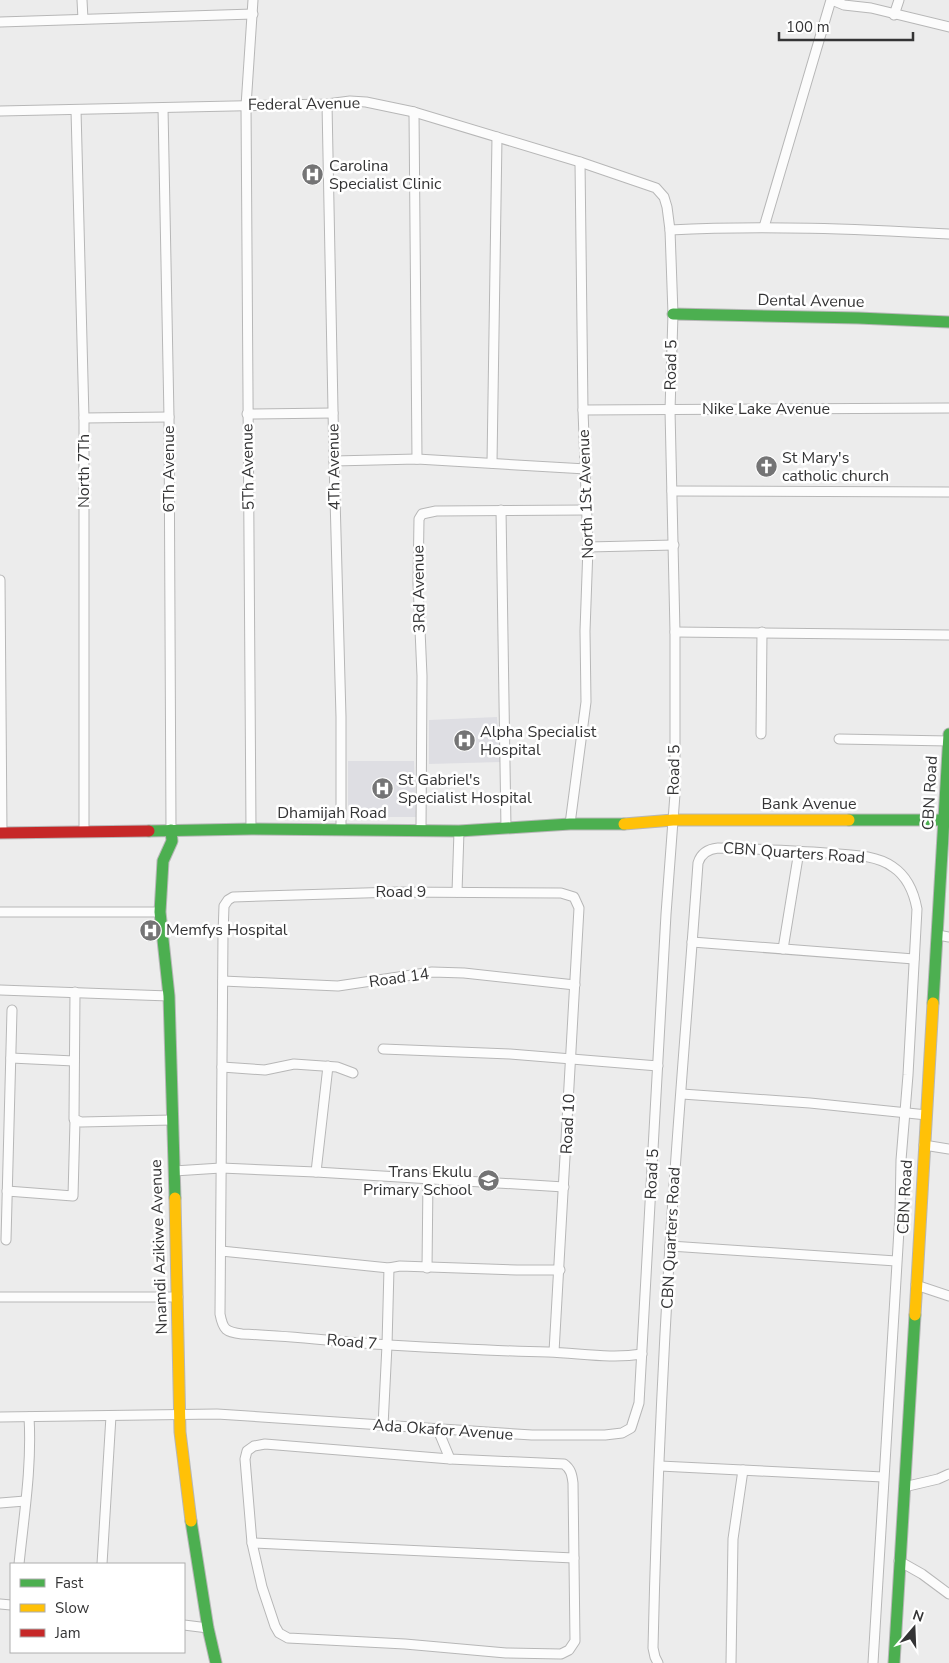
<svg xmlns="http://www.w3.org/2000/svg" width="949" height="1663" viewBox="0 0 949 1663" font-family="'Nunito Sans',sans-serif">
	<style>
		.built { fill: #dedee3 }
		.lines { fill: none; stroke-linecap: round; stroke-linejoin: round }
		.street-casing { stroke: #b7b7b7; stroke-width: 11 }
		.fast-casing { stroke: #b7b7b7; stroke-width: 13 }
		.slow-casing { stroke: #b7b7b7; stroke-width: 13 }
		.jam-casing { stroke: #b7b7b7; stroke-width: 13 }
		.street { stroke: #fcfcfc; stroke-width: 9 }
		.fast { stroke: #4caf50; stroke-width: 11 }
		.slow { stroke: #ffc107; stroke-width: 11 }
		.jam { stroke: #c62828; stroke-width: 11 }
		.labels { text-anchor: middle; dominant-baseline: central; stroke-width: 5; stroke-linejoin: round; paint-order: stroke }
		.street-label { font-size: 16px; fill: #343435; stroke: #fff }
		.poi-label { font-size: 16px; fill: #343435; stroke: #fff; text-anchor: start }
	</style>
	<rect width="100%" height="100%" fill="#ececec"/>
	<g class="built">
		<polygon points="497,717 501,762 429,764 429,720"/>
		<polygon points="348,761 414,761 416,817 348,817"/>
	</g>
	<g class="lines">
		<defs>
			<g id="street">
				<polyline points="82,0 83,19"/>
				<polyline points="832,0 844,5 871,8 949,27"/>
				<polyline points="894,15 899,0"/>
				<polyline points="0,22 253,14"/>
				<polyline points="327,104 334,461 341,717 341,830"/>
				<polyline points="163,108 169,417 171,830"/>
				<polyline points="76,110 84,418 84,832"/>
				<polyline points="0,111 327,104 350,101 366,102 414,112 580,162 656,188 664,197 667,207 670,230 673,314 670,410 675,632 675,794 666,914 639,1403 631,1428 622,1433 605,1435 532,1435 217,1414 0,1417"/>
				<polyline points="414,112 417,459"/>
				<polyline points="764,227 831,0"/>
				<path d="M670 230C764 225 856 229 949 234"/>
				<polyline points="583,410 949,408"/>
				<polyline points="247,414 333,413"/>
				<polyline points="84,418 169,417"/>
				<polyline points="334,461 417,459 586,469"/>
				<polyline points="492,463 497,137"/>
				<polyline points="672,491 949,492"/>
				<polyline points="501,510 506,828"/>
				<polyline points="588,547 674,545"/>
				<polyline points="0,580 2,833"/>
				<polyline points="675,632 949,635"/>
				<polyline points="761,734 762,632"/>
				<polyline points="839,739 949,741"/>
				<polyline points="570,824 586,702 585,631 588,547 583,410 580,162"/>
				<polyline points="251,829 246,106 253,0"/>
				<polyline points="421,830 422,676 418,583 419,519 422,514 436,511 587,510"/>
				<polyline points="457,892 459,831"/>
				<polyline points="0,912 160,912"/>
				<polyline points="938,935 949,937"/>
				<polyline points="692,942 914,959"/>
				<polyline points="783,949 799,851"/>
				<polyline points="223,981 338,986 432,972 464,973 575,985"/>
				<polyline points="0,990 169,996"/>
				<polyline points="75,992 74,1119 81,1122 172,1120"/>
				<polyline points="383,1049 510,1054 658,1066"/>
				<polyline points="11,1058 74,1061"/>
				<polyline points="222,1067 265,1070 294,1064 337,1067 353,1073"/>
				<polyline points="682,1094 810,1103 927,1115"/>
				<polyline points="924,1145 949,1149"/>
				<polyline points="174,1171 221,1168 316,1172 564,1187"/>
				<polyline points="316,1172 328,1066"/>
				<polyline points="7,1191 73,1196 75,1121"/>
				<polyline points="6,1240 12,1010"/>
				<polyline points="670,1246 896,1261"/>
				<polyline points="221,1251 389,1268 400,1266 517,1270 560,1270"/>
				<polyline points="427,1268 428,1179"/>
				<polyline points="916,1285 949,1296"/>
				<polyline points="0,1297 178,1297"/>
				<path d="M554 1352 579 908 574 897 561 893 397 892 233 897 228 900 224 906 223 934 220 1314C223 1330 226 1332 242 1334 291 1336 340 1342 389 1345 442 1348 495 1351 548 1352 580 1353 610 1359 642 1354"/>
				<polyline points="383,1426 387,1345 389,1268"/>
				<polyline points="438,1430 450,1459"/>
				<path d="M265 1444 450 1459 564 1464C571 1469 572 1475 573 1483L575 1641 569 1650 561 1654 506 1653 405 1644 288 1638 279 1633 275 1626 262 1587 252 1543 245 1459 247 1451 254 1446Z"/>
				<polyline points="660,1466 883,1477"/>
				<polyline points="904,1487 938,1479 949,1474"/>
				<polyline points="0,1503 25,1501"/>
				<polyline points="252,1543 574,1558"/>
				<polyline points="899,1561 922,1574 949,1594"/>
				<path d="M19 1564C24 1515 32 1466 29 1417"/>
				<polyline points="102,1564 111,1416"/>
				<polyline points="0,1604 11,1605"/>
				<polyline points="184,1625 208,1628"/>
				<path d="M658 1663 655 1657 653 1648C656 1513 662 1379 670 1245 678 1117 689 990 698 863 701 853 708 849 718 848 754 849 790 850 826 853 848 855 875 854 893 867 908 877 914 893 917 909L908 1075 901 1160 900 1213 873 1663"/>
				<polyline points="731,1663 733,1539 743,1470"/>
			</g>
			<g id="fast">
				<polyline points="673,314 858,318 949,322"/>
				<polyline points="849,820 945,820"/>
				<polyline points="171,830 172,841 163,861 160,912 169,996 175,1198"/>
				<polyline points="149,831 251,829 459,831 570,824 624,824"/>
				<polyline points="933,1003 949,734"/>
				<polyline points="191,1521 208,1628 216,1663"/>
				<polyline points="894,1663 915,1315"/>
			</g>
			<g id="slow">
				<polyline points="624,824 673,820 849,820"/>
				<polyline points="175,1198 180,1432 191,1521"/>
				<polyline points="915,1315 933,1003"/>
			</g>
			<polyline id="jam" points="0,833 149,831"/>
		</defs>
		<use href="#street" class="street-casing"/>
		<use href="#fast" class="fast-casing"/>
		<use href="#slow" class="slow-casing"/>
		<use href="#jam" class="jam-casing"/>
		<use href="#street" class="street"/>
		<use href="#fast" class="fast"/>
		<use href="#slow" class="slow"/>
		<use href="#jam" class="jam"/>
	</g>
	<defs>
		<symbol id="hospital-disc" viewBox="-11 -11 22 22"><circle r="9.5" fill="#747475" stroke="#fff"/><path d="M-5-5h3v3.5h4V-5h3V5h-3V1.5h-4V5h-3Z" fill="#fff"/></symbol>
		<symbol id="church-disc" viewBox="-11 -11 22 22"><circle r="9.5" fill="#747475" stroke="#fff"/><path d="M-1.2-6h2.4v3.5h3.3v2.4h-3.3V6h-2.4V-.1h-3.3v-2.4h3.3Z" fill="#fff"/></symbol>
		<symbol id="school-disc" viewBox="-11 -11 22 22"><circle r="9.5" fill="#747475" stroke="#fff"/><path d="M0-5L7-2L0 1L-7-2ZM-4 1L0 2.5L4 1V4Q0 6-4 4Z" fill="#fff"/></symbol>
	</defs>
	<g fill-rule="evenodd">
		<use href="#hospital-disc" x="300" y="162" width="25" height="25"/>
		<use href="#church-disc" x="754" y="454" width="25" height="25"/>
		<use href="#hospital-disc" x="452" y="728" width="25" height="25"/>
		<use href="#hospital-disc" x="370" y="776" width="25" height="25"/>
		<use href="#hospital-disc" x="138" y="918" width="25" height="25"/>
		<use href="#school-disc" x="476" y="1168" width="25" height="25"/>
	</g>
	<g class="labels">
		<g class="street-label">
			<text transform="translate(304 104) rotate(-1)">Federal Avenue</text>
			<text transform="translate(811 301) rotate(1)">Dental Avenue</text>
			<text transform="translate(671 365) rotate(-89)">Road 5</text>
			<text x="766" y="409">Nike Lake Avenue</text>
			<text transform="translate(248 467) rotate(-91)">5Th Avenue</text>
			<text transform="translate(334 467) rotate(-91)">4Th Avenue</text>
			<text transform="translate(169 469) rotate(-90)">6Th Avenue</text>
			<text transform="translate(84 471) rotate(-90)">North 7Th</text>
			<text transform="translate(586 494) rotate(-92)">North 1St Avenue</text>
			<text transform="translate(419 589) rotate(-91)">3Rd Avenue</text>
			<text transform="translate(674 770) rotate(-89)">Road 5</text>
			<text transform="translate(930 793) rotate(-87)">CBN Road</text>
			<text x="809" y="804">Bank Avenue</text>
			<text x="332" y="813">Dhamijah Road</text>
			<text transform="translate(794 853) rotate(4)">CBN Quarters Road</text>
			<text x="401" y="892">Road 9</text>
			<text transform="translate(399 978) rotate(-8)">Road 14</text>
			<text transform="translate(568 1124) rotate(-87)">Road 10</text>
			<text transform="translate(652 1174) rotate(-87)">Road 5</text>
			<text transform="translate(905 1197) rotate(-87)">CBN Road</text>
			<text transform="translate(671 1238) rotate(-87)">CBN Quarters Road</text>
			<text transform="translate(159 1247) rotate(-92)">Nnamdi Azikiwe Avenue</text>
			<text transform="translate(352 1342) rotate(5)">Road 7</text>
			<text transform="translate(443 1430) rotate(4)">Ada Okafor Avenue</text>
		</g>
		<g class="poi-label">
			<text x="329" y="166">Carolina<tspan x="329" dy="18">Specialist Clinic</tspan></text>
			<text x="782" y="458">St Mary's<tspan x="782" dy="18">catholic church</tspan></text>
			<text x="480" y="732">Alpha Specialist<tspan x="480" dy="18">Hospital</tspan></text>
			<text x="398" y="780">St Gabriel's<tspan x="398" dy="18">Specialist Hospital</tspan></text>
			<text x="166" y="930">Memfys Hospital</text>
			<text x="472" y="1172" text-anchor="end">Trans Ekulu<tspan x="472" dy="18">Primary School</tspan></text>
		</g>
	</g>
	<rect x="10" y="1563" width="175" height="90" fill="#ffffff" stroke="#aeaeae"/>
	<rect x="20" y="1579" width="25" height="8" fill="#4caf50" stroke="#aeaeae"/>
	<text x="55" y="1588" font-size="15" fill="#343435">Fast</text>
	<rect x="20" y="1604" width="25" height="8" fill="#ffc107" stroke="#aeaeae"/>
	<text x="55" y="1613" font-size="15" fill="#343435">Slow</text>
	<rect x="20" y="1629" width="25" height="8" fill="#c62828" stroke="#aeaeae"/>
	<text x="55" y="1638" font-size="15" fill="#343435">Jam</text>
	<g transform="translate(914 1628) rotate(19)" stroke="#ffffff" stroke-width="4" paint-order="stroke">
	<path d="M0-4L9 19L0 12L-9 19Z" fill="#343435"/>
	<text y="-8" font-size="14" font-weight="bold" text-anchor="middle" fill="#343435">N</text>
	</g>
	<path d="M779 32v8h134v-8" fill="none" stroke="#343435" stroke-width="2.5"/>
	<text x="786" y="32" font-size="15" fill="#343435" stroke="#ffffff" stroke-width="4" paint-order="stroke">100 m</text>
</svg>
